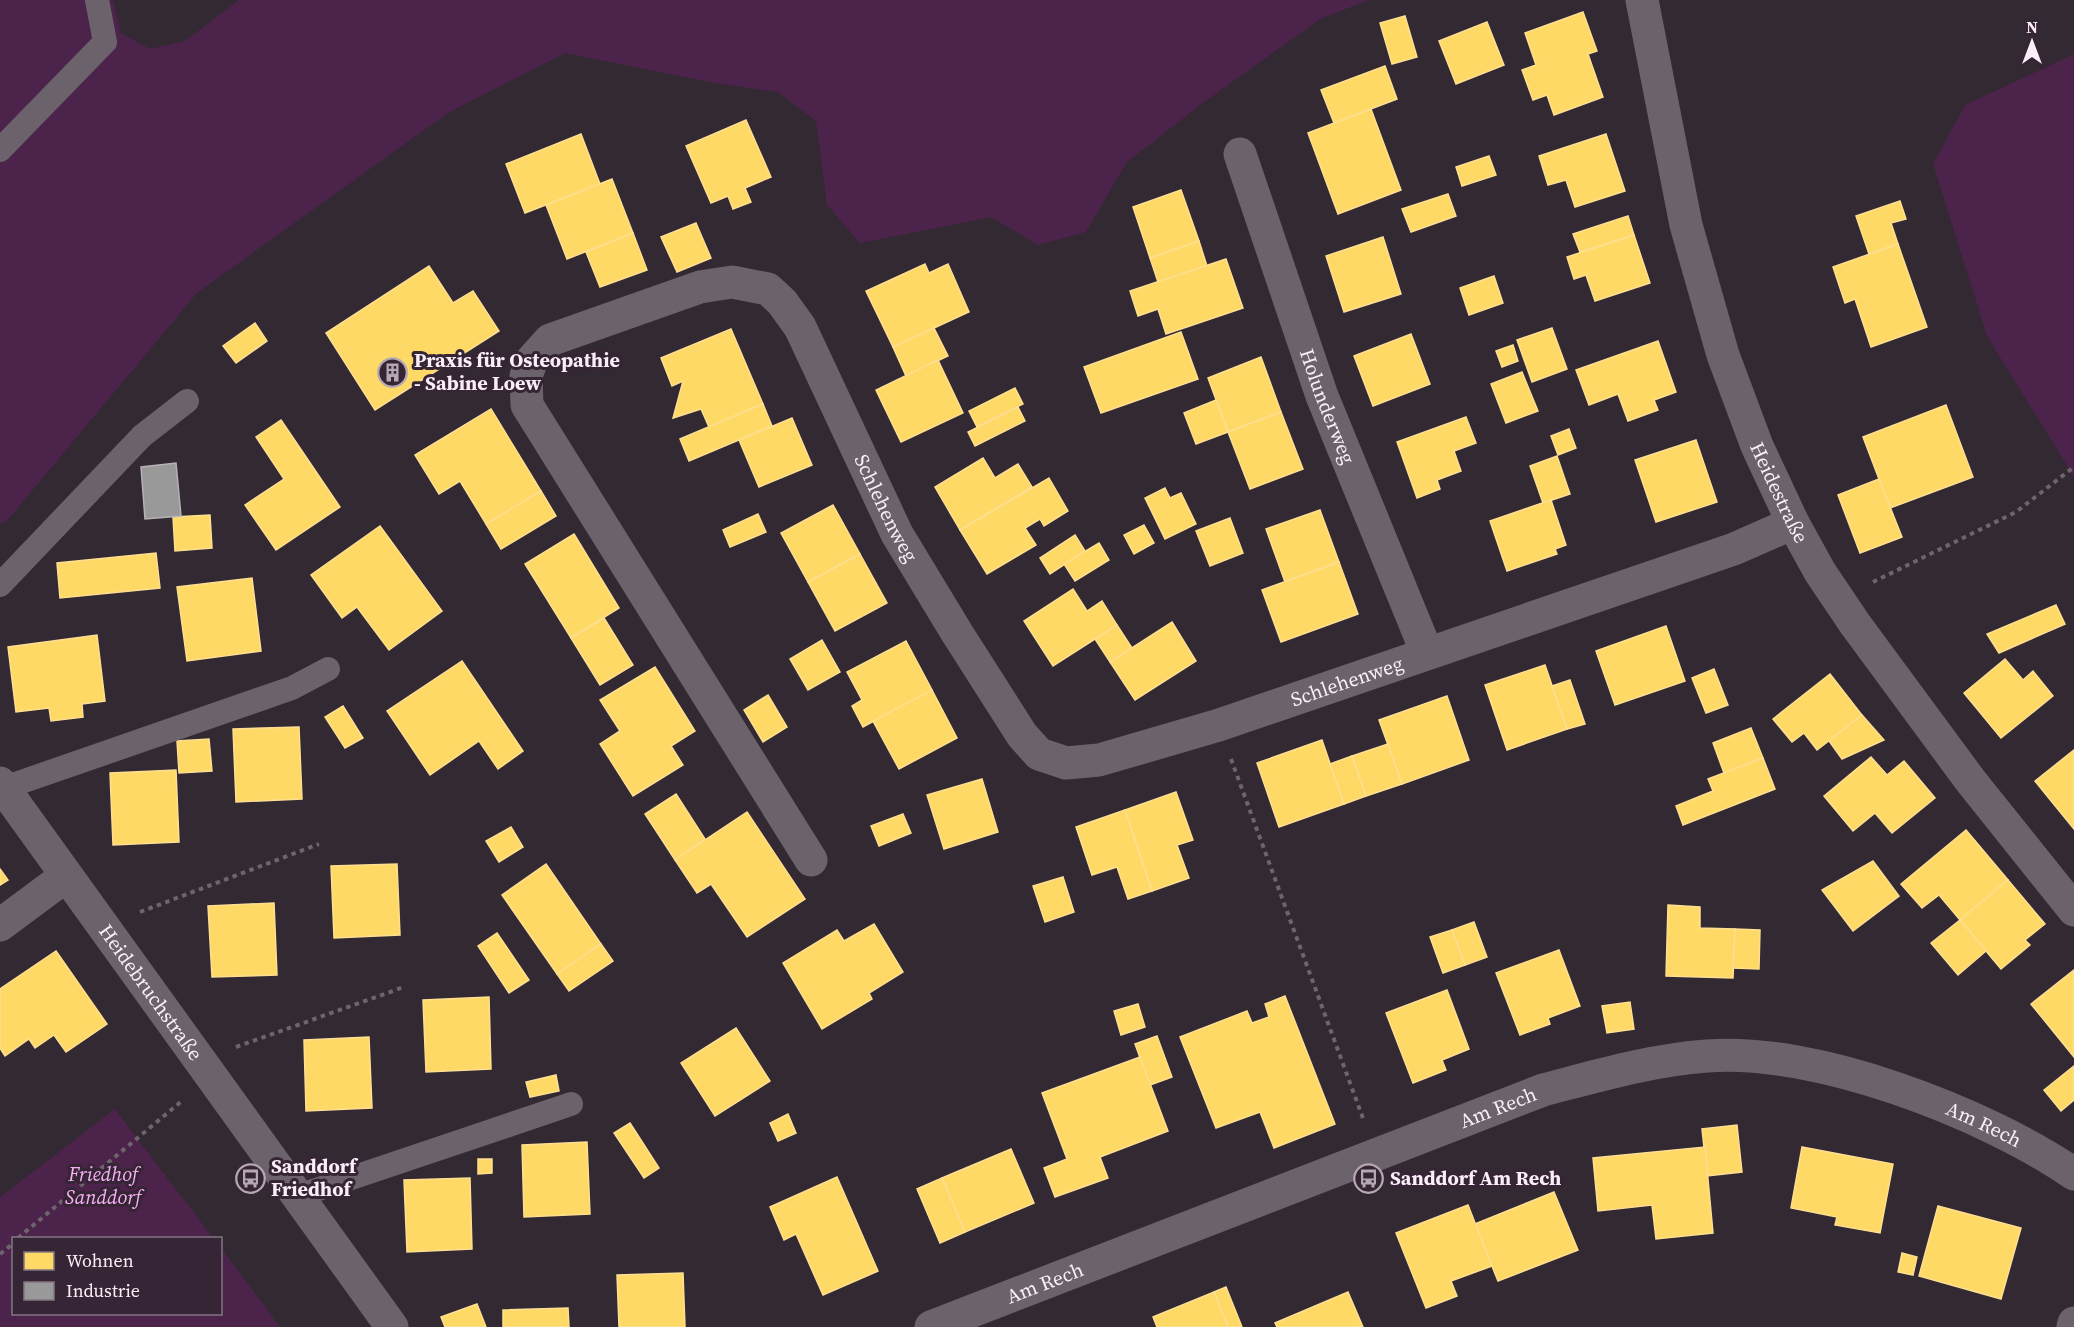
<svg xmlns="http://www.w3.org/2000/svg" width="2074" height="1327" viewBox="0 0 2074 1327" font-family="'Source Serif 4',serif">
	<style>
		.green { fill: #4c234b }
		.homes { fill: #ffd966; stroke: #fedf92; stroke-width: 1.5 }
		.industry { fill: #999; stroke: #b6b2b6; stroke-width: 1.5 }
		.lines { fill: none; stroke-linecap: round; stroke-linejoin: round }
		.path { stroke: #6e646d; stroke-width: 4; stroke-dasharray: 4.5 4.5; stroke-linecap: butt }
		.service { stroke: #6c626c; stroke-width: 24 }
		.minor { stroke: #6c626c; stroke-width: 33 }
		.labels { text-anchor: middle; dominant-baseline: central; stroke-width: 6; stroke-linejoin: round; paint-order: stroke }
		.poi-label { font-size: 20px; font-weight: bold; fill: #faeef9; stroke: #362535; text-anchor: start }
		.street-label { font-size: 20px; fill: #faeef9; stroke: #362535 }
		.park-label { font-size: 20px; font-style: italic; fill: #f8b1f5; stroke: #362535 }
	</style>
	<rect width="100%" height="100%" fill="#322932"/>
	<g class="green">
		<polygon points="0,0 113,0 121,33 150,49 185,41 239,0 1369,0 1320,19 1203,103 1126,163 1086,232 1038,245 991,217 860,243 827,205 816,121 778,92 720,84 565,53 448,113 197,293 6,522 0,524"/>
		<polygon points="2074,54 2074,477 1987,336 1933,164 1965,105"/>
		<polygon points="115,1109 213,1238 14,1238 14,1314 220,1314 221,1248 280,1327 0,1327 0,1197"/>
	</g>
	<g class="homes">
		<polygon points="1583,12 1597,51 1588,54 1603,97 1554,115 1547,95 1533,100 1522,70 1536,65 1525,33"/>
		<polygon points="1405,16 1417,57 1392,64 1380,23"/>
		<polygon points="1487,22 1504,65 1456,84 1439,41"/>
		<polygon points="1385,66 1397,99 1334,123 1321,90"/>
		<polygon points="1371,109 1401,190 1338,214 1308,133"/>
		<polygon points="746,120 771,177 745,188 751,202 733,209 728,196 711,203 686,146"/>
		<polygon points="581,134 600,184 525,213 506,164"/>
		<polygon points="1606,134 1625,191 1575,207 1566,180 1548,185 1539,156"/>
		<polygon points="1489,156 1496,175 1462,186 1456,167"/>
		<polygon points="612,179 633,233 567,259 546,205"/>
		<polygon points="1181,190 1199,241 1150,258 1133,207"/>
		<polygon points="1448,194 1456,216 1411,232 1402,209"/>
		<polygon points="1900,201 1906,219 1891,223 1898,244 1869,254 1856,216"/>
		<polygon points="1628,216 1634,235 1580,252 1573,234"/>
		<polygon points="696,223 711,258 677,272 661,237"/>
		<polygon points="633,233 647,270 600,287 586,252"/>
		<polygon points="1634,235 1650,283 1595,301 1586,275 1574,279 1567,257"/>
		<polygon points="1383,237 1401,294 1344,312 1326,256"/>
		<polygon points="1199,241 1207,266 1158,282 1150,258"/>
		<polygon points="1898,244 1927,327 1871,347 1855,299 1845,303 1833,267"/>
		<polygon points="1226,259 1243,308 1166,334 1158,309 1138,316 1130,291"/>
		<polygon points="925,264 929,273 948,264 969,312 893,347 866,291"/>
		<polygon points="429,266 453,303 473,291 499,331 375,410 326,333"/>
		<polygon points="1494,276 1503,303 1469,315 1460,288"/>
		<polygon points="255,323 267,341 236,363 223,346"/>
		<polygon points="934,328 948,356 906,376 893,347"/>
		<polygon points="1552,328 1567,369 1532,382 1517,340"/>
		<polygon points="731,329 763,404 709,427 701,409 673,418 683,381 672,386 661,358"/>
		<polygon points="1181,332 1198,379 1101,413 1084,367"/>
		<polygon points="1411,334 1430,384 1373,406 1354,356"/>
		<polygon points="1658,341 1676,392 1654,400 1658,410 1628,421 1618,394 1589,405 1576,370"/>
		<polygon points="1513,345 1518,361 1502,367 1496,351"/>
		<polygon points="1261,357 1281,412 1228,432 1208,378"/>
		<polygon points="938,360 963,413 901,442 876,390"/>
		<polygon points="1522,372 1538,411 1506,423 1491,384"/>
		<polygon points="1015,388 1023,404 977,427 969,411"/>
		<polygon points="1216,400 1228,432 1196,444 1184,413"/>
		<polygon points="763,404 772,426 689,461 680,439"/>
		<polygon points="1946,405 1973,477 1890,508 1863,437"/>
		<polygon points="1018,407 1025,421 975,446 968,432"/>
		<polygon points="491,409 541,491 486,524 460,481 439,494 415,455"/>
		<polygon points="1281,412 1303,469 1250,489 1228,432"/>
		<polygon points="1466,417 1476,443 1454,451 1461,471 1437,480 1440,489 1417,498 1397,442"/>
		<polygon points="792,418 812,465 759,487 739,440"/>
		<polygon points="281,420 340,507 276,550 245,505 284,479 256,437"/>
		<polygon points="1569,429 1576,448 1558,455 1551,436"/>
		<polygon points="1696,440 1717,502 1656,522 1635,460"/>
		<polygon points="1557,456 1570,494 1543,503 1530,466"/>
		<polygon points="983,458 995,478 1018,464 1032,487 960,530 935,487"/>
		<polygon points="1049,478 1068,511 1044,526 1040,519 1025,528 1036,545 987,574 960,530"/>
		<polygon points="1879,479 1902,537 1860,553 1838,495"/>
		<polygon points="1165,488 1170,498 1181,493 1196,524 1165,539 1145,498"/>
		<polygon points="541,491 556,516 501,549 486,524"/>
		<polygon points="1551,500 1566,545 1555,549 1557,554 1507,571 1490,521"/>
		<polygon points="833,505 860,554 808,582 781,533"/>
		<polygon points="1320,510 1339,562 1285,582 1266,529"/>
		<polygon points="758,514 766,532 730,547 723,530"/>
		<polygon points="210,515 212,548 175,551 173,517"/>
		<polygon points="1230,518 1243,553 1210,566 1196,531"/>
		<polygon points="1144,525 1154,543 1134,554 1124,535"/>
		<polygon points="380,526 442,611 389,650 357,607 342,618 311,575"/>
		<polygon points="574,534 619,608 571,638 525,564"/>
		<polygon points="1075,535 1085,551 1050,574 1040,558"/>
		<polygon points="1099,543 1109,560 1075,581 1064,564"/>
		<polygon points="156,553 160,588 60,598 57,563"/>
		<polygon points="860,554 887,603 835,631 808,582"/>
		<polygon points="1339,562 1358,614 1281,642 1262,590"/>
		<polygon points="252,578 261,651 187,661 177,587"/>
		<polygon points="1073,589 1087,611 1102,601 1117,625 1053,666 1024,621"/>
		<polygon points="2056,605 2065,624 1999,653 1987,634"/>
		<polygon points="604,618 633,665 600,685 571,638"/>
		<polygon points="1172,622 1196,661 1135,700 1110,662"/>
		<polygon points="1117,625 1132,648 1110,662 1095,639"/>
		<polygon points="1666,626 1685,681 1615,705 1596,651"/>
		<polygon points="97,635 105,701 82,704 83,717 51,721 49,708 16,712 8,647"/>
		<polygon points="822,640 840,672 808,690 790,659"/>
		<polygon points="906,641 932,690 863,727 852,706 862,700 847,672"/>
		<polygon points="2005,659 2023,680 2033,671 2053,696 2001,738 1964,693"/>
		<polygon points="462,661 523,751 498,769 479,741 430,775 387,711"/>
		<polygon points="1545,665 1567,729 1507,750 1485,685"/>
		<polygon points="655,667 695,731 671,746 683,765 633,796 600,744 620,731 600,700"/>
		<polygon points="1714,669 1728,705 1706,713 1692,678"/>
		<polygon points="1830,674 1862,715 1817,750 1804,733 1792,742 1773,719"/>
		<polygon points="1570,680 1585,724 1567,729 1552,686"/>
		<polygon points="932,690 957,738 899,769 873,721"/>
		<polygon points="768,695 787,727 763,742 744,710"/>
		<polygon points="1447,696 1469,760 1402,784 1379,720"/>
		<polygon points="343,706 363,738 345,748 325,717"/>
		<polygon points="1862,715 1884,740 1842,759 1829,741"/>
		<polygon points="299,727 302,799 236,802 233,729"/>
		<polygon points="1751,728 1763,758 1724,773 1713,743"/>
		<polygon points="209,739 212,771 179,773 177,741"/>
		<polygon points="1322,740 1344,804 1279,827 1257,763"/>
		<polygon points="1388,744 1402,784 1366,796 1352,756"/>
		<polygon points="2074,750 2074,829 2035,781"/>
		<polygon points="1352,756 1366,796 1344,804 1330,764"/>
		<polygon points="1871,757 1887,775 1904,761 1935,798 1892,833 1875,813 1853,831 1824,796"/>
		<polygon points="1763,758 1775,789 1683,825 1676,806 1713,791 1708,779"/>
		<polygon points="176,770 179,842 113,845 110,773"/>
		<polygon points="982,779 998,832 944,849 927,795"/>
		<polygon points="1176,792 1193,840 1177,845 1189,878 1152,891 1125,810"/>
		<polygon points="676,794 705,839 675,860 645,814"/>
		<polygon points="1125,810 1152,891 1128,899 1117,867 1092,875 1076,827"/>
		<polygon points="747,812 805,899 747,937 711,884 697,893 675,860"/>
		<polygon points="903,814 911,833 879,846 871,826"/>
		<polygon points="511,827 523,847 499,862 486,841"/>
		<polygon points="1966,830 2008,880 1960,920 1939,895 1922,908 1901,884"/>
		<polygon points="1873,861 1899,896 1853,931 1822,890"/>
		<polygon points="397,864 400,935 334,938 331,866"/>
		<polygon points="546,864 601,944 557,974 502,895"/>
		<polygon points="0,869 8,880 0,885"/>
		<polygon points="1063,877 1074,912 1045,922 1033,886"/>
		<polygon points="2008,880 2045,924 2025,940 2030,945 2001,969 1960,920"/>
		<polygon points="274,903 277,975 212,977 208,906"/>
		<polygon points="1668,905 1700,907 1700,928 1735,929 1733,978 1666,976"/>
		<polygon points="1960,920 1986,951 1958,975 1931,943"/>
		<polygon points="1474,922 1487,957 1465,965 1452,930"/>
		<polygon points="874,924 903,972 869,993 872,999 822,1029 783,963 837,930 844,941"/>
		<polygon points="1735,929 1760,930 1759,969 1733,968"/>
		<polygon points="1452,930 1465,965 1443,973 1430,937"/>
		<polygon points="497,933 529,980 509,993 478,946"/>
		<polygon points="601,944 613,961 569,991 557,974"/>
		<polygon points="1559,950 1580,1006 1548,1018 1550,1024 1520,1035 1496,973"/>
		<polygon points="56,951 107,1024 66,1052 54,1035 35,1048 29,1039 5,1056 0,1048 0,989"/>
		<polygon points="2074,970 2074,1057 2031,1004"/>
		<polygon points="1447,990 1469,1049 1442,1060 1446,1070 1413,1083 1386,1013"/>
		<polygon points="1285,996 1335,1124 1274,1148 1260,1112 1216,1128 1180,1037 1247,1011 1252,1023 1269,1017 1265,1004"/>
		<polygon points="489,997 491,1069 426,1072 423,1000"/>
		<polygon points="1630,1002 1634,1029 1607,1033 1602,1006"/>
		<polygon points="1138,1004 1145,1027 1121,1035 1114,1011"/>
		<polygon points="736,1028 770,1081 715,1116 681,1063"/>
		<polygon points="1157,1036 1172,1077 1150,1085 1135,1044"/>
		<polygon points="369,1037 372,1108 306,1111 304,1040"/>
		<polygon points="1140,1057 1168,1131 1100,1157 1108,1178 1055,1197 1044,1168 1067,1159 1042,1093"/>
		<polygon points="2074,1066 2074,1100 2061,1111 2044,1090"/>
		<polygon points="556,1075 559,1091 530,1097 526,1082"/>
		<polygon points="788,1114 796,1133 778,1141 770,1123"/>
		<polygon points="630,1123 659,1168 644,1178 614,1133"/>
		<polygon points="1737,1125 1742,1172 1707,1176 1702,1129"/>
		<polygon points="587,1142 590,1214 524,1217 522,1145"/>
		<polygon points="1705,1147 1713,1233 1656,1239 1652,1205 1598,1211 1593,1158"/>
		<polygon points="1802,1147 1893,1164 1880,1233 1835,1225 1837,1217 1791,1208"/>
		<polygon points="1011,1149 1034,1203 965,1232 942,1178"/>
		<polygon points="478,1159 492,1159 492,1173 478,1174"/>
		<polygon points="837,1177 878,1271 823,1295 796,1234 784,1240 770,1207"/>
		<polygon points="470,1178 472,1249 407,1252 404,1180"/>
		<polygon points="942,1178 965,1232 940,1243 917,1189"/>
		<polygon points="1554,1192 1578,1250 1498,1281 1475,1224"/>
		<polygon points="1468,1205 1492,1266 1451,1281 1457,1296 1426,1308 1396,1233"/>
		<polygon points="1938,1206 2021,1228 2001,1299 1919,1276"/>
		<polygon points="1902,1253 1917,1257 1913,1275 1898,1272"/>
		<polygon points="683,1273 685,1327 619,1327 617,1275"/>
		<polygon points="1226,1287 1242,1327 1228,1327 1214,1292"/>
		<polygon points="1214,1292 1228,1327 1157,1327 1153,1317"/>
		<polygon points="1348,1292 1363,1327 1277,1327 1275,1323"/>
		<polygon points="477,1304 486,1327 445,1327 441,1317"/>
		<polygon points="568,1308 569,1327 503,1327 503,1310"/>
	</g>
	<polygon class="industry" points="176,463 181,516 145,519 141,467"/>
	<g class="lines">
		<g class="path">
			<polyline points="1873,582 2016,512 2074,467"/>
			<polyline points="1231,759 1364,1121"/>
			<polyline points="140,912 319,844"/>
			<polyline points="236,1047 404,987"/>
			<polyline points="18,1238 183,1100"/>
			<polyline points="0,1254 14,1243"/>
		</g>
		<g class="service">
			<polyline points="0,150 105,42 97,0"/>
			<polyline points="0,585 142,436 187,401"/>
			<polyline points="4,788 292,688 328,669"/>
			<polyline points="298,1196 571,1104"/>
		</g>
		<g class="minor">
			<path id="s1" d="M1642 0 1686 225 1723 355 1757 446 1793 523 1820 572 1855 624 1970 780 2074 910"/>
			<path id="s2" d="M1240 154 1322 396 1427 653"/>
			<path id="s3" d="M0 783 392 1327"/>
			<path id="s4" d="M811 860 527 405 526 376 532 360 550 340 700 287 732 282 768 289 782 302 800 327 897 534 957 633 1022 735 1039 754 1066 763 1099 760 1219 725 1734 549 1793 523"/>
			<polyline points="0,925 66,876"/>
			<path id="s5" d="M931 1327 1543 1090C1597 1076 1651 1060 1707 1056 1814 1047 1986 1113 2074 1174"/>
			<polyline points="2073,1327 2074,1323"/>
		</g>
	</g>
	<defs>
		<symbol id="building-ring" viewBox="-11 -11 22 22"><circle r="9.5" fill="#362535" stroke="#b4a9b3" stroke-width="1.5"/><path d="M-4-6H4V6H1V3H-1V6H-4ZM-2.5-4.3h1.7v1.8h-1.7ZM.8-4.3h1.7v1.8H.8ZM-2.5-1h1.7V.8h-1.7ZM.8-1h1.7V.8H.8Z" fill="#b4a9b3"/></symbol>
		<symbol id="bus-ring" viewBox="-11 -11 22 22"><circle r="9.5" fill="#362535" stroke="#b4a9b3" stroke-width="1.5"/><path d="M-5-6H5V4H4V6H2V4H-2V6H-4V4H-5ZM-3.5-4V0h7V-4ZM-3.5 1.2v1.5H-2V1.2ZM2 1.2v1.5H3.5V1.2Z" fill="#b4a9b3"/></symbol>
	</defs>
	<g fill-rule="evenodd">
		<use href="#building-ring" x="376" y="356" width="33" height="33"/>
		<use href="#bus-ring" x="234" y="1162" width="33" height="33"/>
		<use href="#bus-ring" x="1352" y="1162" width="33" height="33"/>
	</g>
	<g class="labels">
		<g class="poi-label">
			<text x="414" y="360">Praxis für Osteopathie<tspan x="414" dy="23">- Sabine Loew</tspan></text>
			<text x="271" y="1166">Sanddorf<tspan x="271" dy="23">Friedhof</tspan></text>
			<text x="1390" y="1178">Sanddorf Am Rech</text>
		</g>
		<g class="street-label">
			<text stroke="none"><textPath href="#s2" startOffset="267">Holunderweg</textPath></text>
			<text stroke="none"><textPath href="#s1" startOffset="513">Heidestraße</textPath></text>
			<text stroke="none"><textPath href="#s4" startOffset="1088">Schlehenweg</textPath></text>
			<text stroke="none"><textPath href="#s4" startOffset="1700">Schlehenweg</textPath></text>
			<text stroke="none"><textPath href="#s3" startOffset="258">Heidebruchstraße</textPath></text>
			<text stroke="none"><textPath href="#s5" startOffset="608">Am Rech</textPath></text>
			<text stroke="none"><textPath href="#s5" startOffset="1112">Am Rech</textPath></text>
			<text stroke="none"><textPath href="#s5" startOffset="122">Am Rech</textPath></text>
		</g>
		<g class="park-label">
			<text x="103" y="1174">Friedhof<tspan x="103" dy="23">Sanddorf</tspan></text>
		</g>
	</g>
	<rect x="12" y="1237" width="210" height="78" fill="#362535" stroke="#847583" stroke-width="1.5"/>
	<rect x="24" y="1252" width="30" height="18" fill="#ffd966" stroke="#847583" stroke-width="1.5"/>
	<text x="66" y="1267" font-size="18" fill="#faeef9">Wohnen</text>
	<rect x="24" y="1282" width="30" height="18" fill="#999999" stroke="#847583" stroke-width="1.5"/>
	<text x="66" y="1297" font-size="18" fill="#faeef9">Industrie</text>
	<g transform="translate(2032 42)" stroke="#362535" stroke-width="4.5" paint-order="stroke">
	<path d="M0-4.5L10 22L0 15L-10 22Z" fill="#faeef9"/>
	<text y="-9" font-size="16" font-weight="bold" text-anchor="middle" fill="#faeef9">N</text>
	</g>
</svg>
